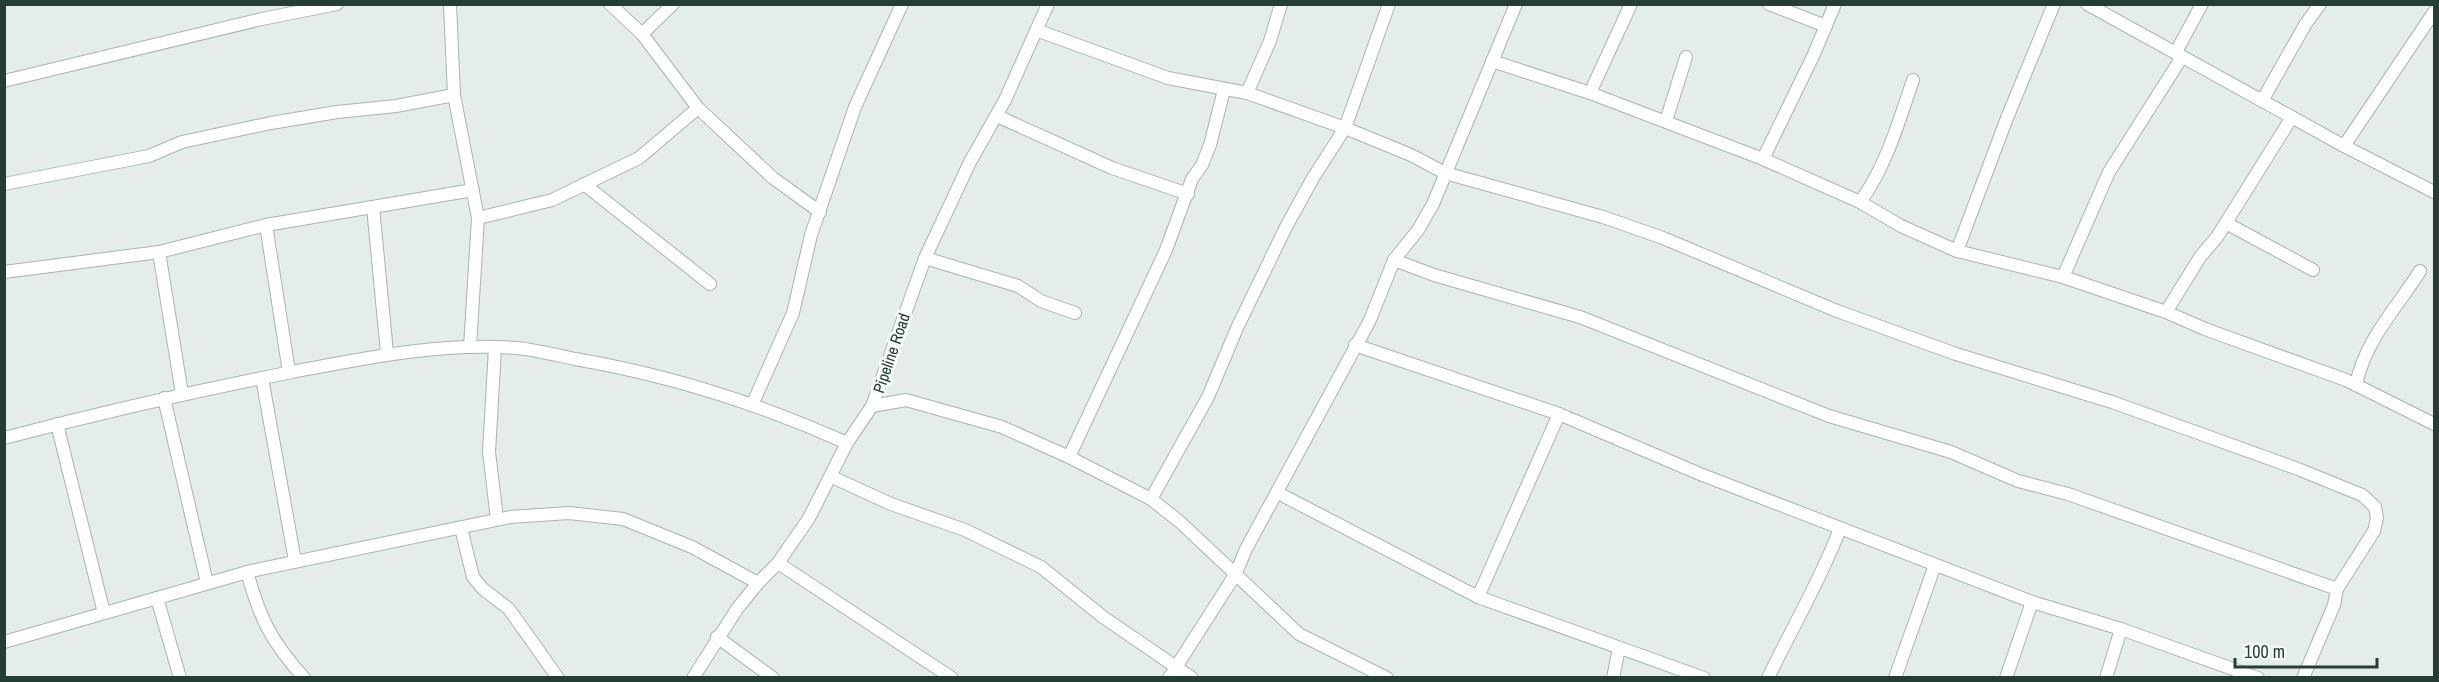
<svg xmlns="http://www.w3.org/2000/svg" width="2439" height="682" viewBox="0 0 2439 682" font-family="'Archivo Narrow',sans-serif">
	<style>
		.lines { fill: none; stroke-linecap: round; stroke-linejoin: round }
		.minor-casing { stroke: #a7b5b0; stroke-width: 14 }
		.minor { stroke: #fff; stroke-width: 12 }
		.labels { text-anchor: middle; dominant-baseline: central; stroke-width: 6; stroke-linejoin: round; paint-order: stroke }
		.street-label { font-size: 16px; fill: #243e36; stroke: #f5faf7 }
	</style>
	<rect width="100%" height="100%" fill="#e4ede9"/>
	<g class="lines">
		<defs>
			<g id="minor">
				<polyline points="450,4 454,95 478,218 470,347"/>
				<polyline points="610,4 642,34 698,108 773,178 820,212"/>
				<polyline points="1769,4 1826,26"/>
				<polyline points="2087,4 2344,146 2434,192"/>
				<polyline points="1036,30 1168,78 1247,93 1345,128 1411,155 1445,173 1603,217 1663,238 1837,311 1956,354 2112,402 2298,469 2362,495 2375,507 2377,518 2374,531 2337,589 2334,605 2303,678"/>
				<polyline points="642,34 673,4"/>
				<polyline points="2176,52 2202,4"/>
				<polyline points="1492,61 1590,93 1763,159 1860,202 1901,226 1957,251 2063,277 2166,312 2205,329 2346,380 2434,424"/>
				<polyline points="4,81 262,19 337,4"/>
				<polyline points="1247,93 1270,41 1281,4"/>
				<polyline points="1590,93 1631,4"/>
				<polyline points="2262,101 2305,25 2320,4"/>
				<polyline points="997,116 1112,168 1188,194"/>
				<polyline points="1666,121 1686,57"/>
				<polyline points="2344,146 2434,12"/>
				<polyline points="1763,159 1814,54 1835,4"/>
				<polyline points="4,184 149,156 182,142 271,123 337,112 396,106 454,95"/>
				<polyline points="584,184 710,284"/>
				<path d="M1860 202C1886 167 1899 121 1913 80"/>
				<polyline points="373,207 387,353"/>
				<polyline points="478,218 552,200 639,158 698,108"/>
				<polyline points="2226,223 2313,270"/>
				<polyline points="266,225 289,372"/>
				<polyline points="1957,251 2007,118 2054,4"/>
				<polyline points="159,252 182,394"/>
				<polyline points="925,258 1018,286 1041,301 1075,313"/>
				<polyline points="1394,260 1434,275 1580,317 1829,416 1951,452 2018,481 2068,494 2337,589"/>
				<polyline points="4,272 159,252 266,225 473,190"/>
				<polyline points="2063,277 2109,172 2182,57"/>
				<polyline points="2166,312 2200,257 2217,237 2292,117"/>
				<polyline points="1355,345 1559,414 1700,474 2032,602 2121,629 2258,678"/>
				<polyline points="495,348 489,452 497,519"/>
				<polyline points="262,378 295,561"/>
				<path d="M2356 385C2365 340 2396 309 2420 271"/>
				<polyline points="164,398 207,583"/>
				<polyline points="752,405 793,313 811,235 855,107 902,4"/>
				<polyline points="872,406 906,400 1002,427 1069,457 1151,499 1180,522 1299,634 1387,678"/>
				<polyline points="57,424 104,613"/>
				<path d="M4 438C100 413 195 391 292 372 365 358 442 342 517 348 536 350 556 355 575 359 669 375 760 404 847 443"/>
				<polyline points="1069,457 1166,250 1192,179 1202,165 1210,145 1224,90"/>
				<polyline points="832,477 891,504 965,530 1041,567 1103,617 1192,678"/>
				<polyline points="1278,493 1478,597 1704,678"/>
				<polyline points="1151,499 1208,397 1237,328 1286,227 1313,178 1345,128 1389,4"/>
				<polyline points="461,528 473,577 483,589 509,609 558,678"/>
				<polyline points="778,563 952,678"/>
				<path d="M247 572C260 619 271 641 304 678"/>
				<polyline points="1478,597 1559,414"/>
				<polyline points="157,598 180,678"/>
				<polyline points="717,637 773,678"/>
				<polyline points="4,642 251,571 510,517 569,513 623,519 692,547 758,583"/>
				<polyline points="693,678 737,609 758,583 778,563 809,518 847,443 872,406 925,258 970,162 1005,100 1048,4"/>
				<polyline points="1169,678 1235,575 1246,549 1370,320 1394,260 1418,230 1433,204 1516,4"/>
				<polyline points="1613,678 1619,648"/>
				<path d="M1768 678C1792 628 1820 581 1840 529"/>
				<polyline points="1895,678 1935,565"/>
				<polyline points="2006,678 2032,602"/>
				<polyline points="2106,678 2121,629"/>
			</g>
		</defs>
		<use href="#minor" class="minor-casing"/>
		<use href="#minor" class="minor"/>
	</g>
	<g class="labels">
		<g class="street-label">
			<text transform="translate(891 353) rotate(-71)">Pipeline Road</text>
		</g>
	</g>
	<rect width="2439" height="682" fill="none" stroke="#243e36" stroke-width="12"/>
	<path d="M2235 658v9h142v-9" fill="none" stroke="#243e36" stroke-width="3"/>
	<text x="2244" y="658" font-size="18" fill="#243e36" stroke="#f5faf7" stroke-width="4.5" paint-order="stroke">100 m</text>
</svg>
